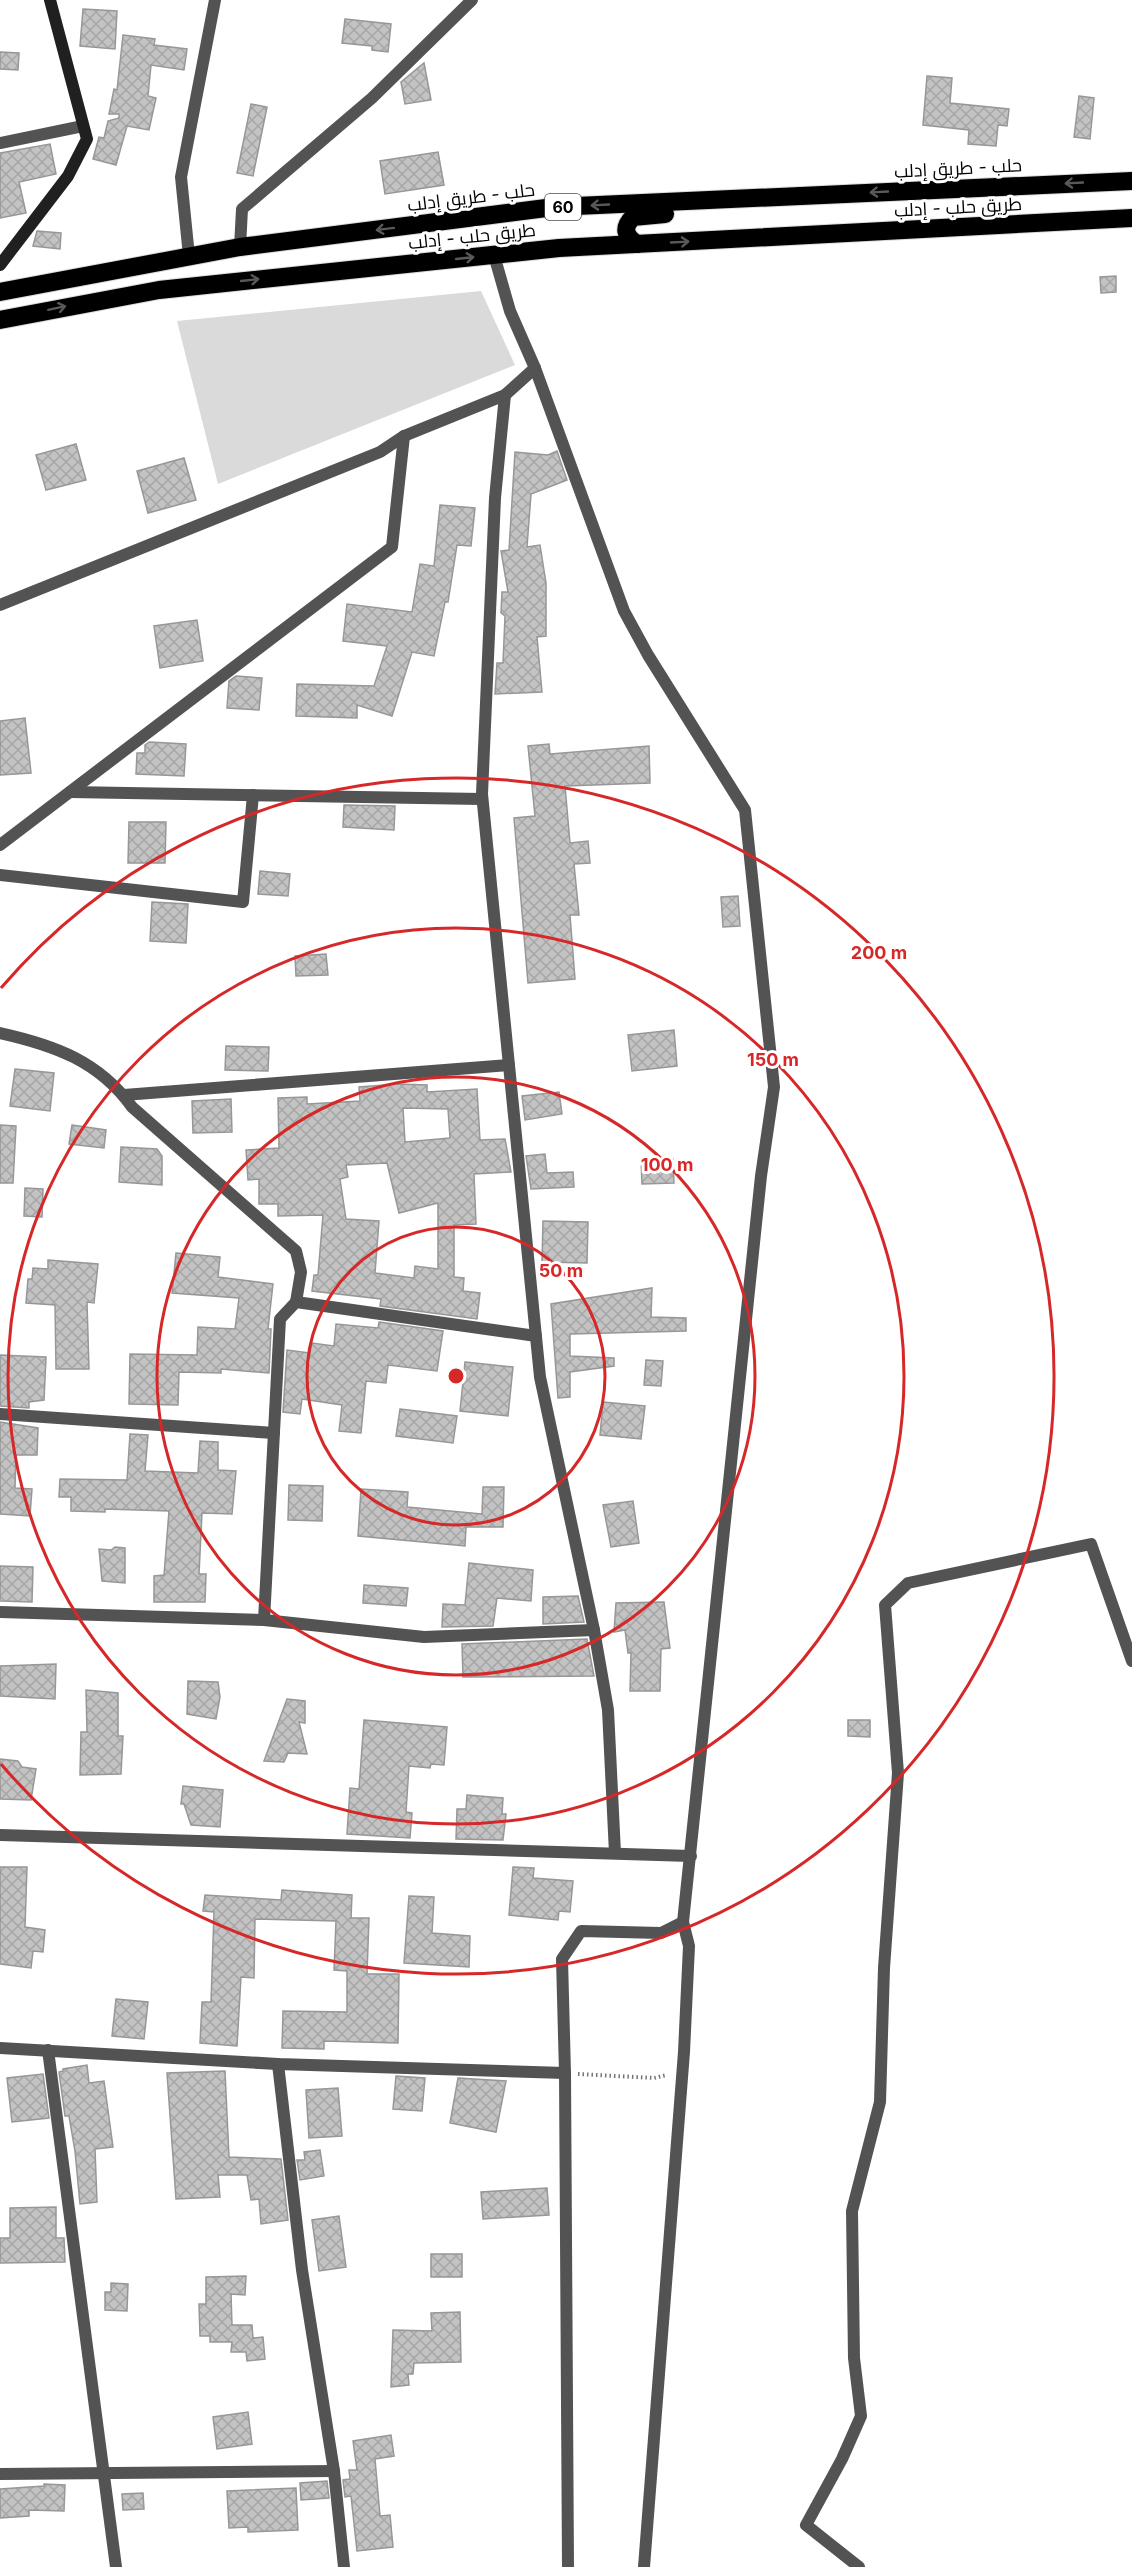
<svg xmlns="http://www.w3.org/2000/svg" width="1132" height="2567" viewBox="0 0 1132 2567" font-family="Inter,Cairo,sans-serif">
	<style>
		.grass { fill: #dadada }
		.building { fill: url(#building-cross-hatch); stroke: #979797; stroke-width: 1.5; fill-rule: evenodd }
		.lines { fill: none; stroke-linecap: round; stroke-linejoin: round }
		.highway-casing { stroke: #dbdbdb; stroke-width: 20 }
		.path { stroke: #757575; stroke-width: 4; stroke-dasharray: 1.5 3; stroke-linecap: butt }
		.street { stroke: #535353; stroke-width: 12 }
		.secondary { stroke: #202020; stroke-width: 12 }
		.highway { stroke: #000; stroke-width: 18 }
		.oneway { stroke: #595959 }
		.ring { fill: none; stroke: #d62828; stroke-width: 3 }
		.labels { text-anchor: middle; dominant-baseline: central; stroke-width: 6; stroke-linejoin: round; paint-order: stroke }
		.shield { fill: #fff; stroke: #4c4c4c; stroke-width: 1.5 }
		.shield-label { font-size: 16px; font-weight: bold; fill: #000 }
		.street-label { font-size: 18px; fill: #000; stroke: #fff }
		.centre { fill: #d62828; stroke: #fff; stroke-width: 3 }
		.ring-label { font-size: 18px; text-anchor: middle; font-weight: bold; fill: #d62828; stroke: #fff; stroke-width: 6; stroke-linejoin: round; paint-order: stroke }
	</style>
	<defs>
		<pattern id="building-cross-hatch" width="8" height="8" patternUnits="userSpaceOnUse" patternTransform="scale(1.5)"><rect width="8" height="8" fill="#c3c3c3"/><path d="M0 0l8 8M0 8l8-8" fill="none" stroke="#a6a6a6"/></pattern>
	</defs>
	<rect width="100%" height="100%" fill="#fff"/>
	<polygon class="grass" points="481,291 515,365 218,484 177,321"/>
	<g class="building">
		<polygon points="83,9 117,11 115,49 80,46"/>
		<polygon points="345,19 391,24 388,52 372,50 372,46 342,43"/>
		<polygon points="123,35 155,39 154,45 187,49 184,70 151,65 148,96 156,98 149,130 127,126 116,165 93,159 99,137 104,138 108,121 119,118 119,114 109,114 114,89 117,90"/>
		<polygon points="0,52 19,53 18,70 0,69"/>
		<polygon points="424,63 431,100 405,104 401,82"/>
		<polygon points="927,76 952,78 950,103 1009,109 1007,126 998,125 996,146 968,144 969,130 923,125"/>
		<polygon points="1079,96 1094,98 1090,139 1074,137"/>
		<polygon points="251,104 267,107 253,176 237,173"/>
		<polygon points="50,144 56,174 19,182 26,213 0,218 0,153"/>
		<polygon points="438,152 444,185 385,194 380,161"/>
		<polygon points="37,231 61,233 60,249 33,246"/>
		<polygon points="1116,276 1116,292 1101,293 1100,277"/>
		<polygon points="76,444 86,480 46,490 36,455"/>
		<polygon points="557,451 567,480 531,494 527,547 540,545 546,583 546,636 537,637 542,692 495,694 497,663 503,663 505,616 501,613 502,592 508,592 501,551 509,550 515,452 548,455"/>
		<polygon points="184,458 196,500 148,513 137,471"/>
		<polygon points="440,505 475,508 471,546 457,545 448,602 445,602 434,656 412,652 392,716 357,705 357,718 296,716 297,684 374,686 387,646 343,641 347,604 412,612 420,564 434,566"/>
		<polygon points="197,620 203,661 160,668 154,626"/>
		<polygon points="236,676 262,678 259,710 227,708 229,681"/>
		<polygon points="25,718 31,773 0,775 0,721"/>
		<polygon points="149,742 186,744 184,776 136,774 137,753 145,753 145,745"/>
		<polygon points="549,744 550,754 649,746 650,783 565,786 570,843 588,841 590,863 574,864 579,915 570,915 575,979 528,983 514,818 535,816 528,746"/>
		<polygon points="344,805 395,806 394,830 343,827"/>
		<polygon points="129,822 166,822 165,863 128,863"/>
		<polygon points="260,871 290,874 288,896 258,894"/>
		<polygon points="738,896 740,926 723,927 721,897"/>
		<polygon points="152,902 188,904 186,943 150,941"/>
		<polygon points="326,954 328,975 296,976 295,956"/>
		<polygon points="674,1030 677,1066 632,1071 628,1035"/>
		<polygon points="226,1046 269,1047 268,1071 225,1070"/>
		<polygon points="15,1069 54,1073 50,1111 10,1106"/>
		<path d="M398 1084 427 1085V1092L477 1089 480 1140 505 1139 511 1172 474 1174 476 1224 454 1225V1277L464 1278 463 1291 480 1293 477 1319 380 1306 381 1299 312 1291 314 1275H318L323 1215 278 1216V1204H259V1179L248 1180 246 1150 279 1148 278 1098 307 1097V1104L360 1101 359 1087ZM403 1108 448 1109 450 1138 405 1142ZM387 1163 399 1213 438 1203V1269L415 1266 414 1278 375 1273 379 1221 346 1219 340 1179 348 1177 346 1165Z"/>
		<polygon points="559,1092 562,1114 525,1120 522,1096"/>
		<polygon points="231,1099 232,1132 193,1133 192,1101"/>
		<polygon points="0,1125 16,1126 13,1183 0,1183"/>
		<polygon points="72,1125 106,1130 104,1148 69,1144"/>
		<polygon points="121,1147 157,1149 162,1156 162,1185 119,1182"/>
		<polygon points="545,1154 547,1173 573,1172 574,1187 531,1189 526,1156"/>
		<polygon points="673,1159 674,1183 642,1184 641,1160"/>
		<polygon points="25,1188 43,1189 42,1217 24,1216"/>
		<polygon points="543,1221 588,1222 587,1263 542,1262"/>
		<polygon points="176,1253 220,1257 218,1277 273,1284 268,1329 271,1329 269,1373 221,1369 221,1373 179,1372 178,1405 129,1404 130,1354 197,1355 198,1327 235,1329 239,1298 172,1293"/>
		<polygon points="48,1260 98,1264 94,1303 87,1302 89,1369 56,1369 55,1305 26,1303 28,1279 32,1279 33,1268 48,1269"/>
		<polygon points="652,1288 651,1317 686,1318 686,1331 570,1334 570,1356 614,1358 614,1366 570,1372 570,1397 558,1398 551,1304"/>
		<polygon points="379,1322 443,1331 437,1371 388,1365 386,1383 366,1381 361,1433 339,1431 342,1405 302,1399 300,1414 283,1412 287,1350 310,1353 312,1343 334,1346 336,1324 378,1328"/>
		<polygon points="0,1355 46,1357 44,1400 29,1402 29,1408 0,1406"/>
		<polygon points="646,1360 663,1361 661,1386 644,1385"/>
		<polygon points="465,1362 513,1367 508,1416 460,1411"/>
		<polygon points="603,1402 645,1406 641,1439 600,1435"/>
		<polygon points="400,1409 457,1416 453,1443 396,1436"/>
		<polygon points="0,1422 38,1428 37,1455 16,1455 15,1488 32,1489 30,1516 0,1514"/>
		<polygon points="130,1434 148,1435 145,1471 198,1473 200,1441 218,1442 218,1470 236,1471 232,1514 202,1513 199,1574 206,1574 205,1602 154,1602 154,1576 164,1575 169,1511 105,1509 105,1512 71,1511 71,1497 59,1497 60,1479 127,1480"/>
		<polygon points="289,1485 323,1486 322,1521 288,1520"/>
		<polygon points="483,1487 504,1487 503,1527 466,1527 465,1546 358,1536 361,1489 408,1492 407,1507 482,1514"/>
		<polygon points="633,1501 639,1543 611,1547 603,1505"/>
		<polygon points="115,1547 125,1548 125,1583 102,1581 99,1549 111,1550"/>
		<polygon points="469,1563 533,1570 531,1601 497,1598 493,1626 442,1627 443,1604 465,1605"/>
		<polygon points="0,1566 33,1567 32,1602 0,1601"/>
		<polygon points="364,1585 408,1588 406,1606 363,1603"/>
		<polygon points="578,1596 584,1622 543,1624 543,1597"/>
		<polygon points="664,1602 670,1648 661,1649 660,1691 630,1691 631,1653 628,1653 625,1630 614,1632 616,1603"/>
		<polygon points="587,1639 594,1676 463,1677 462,1644"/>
		<polygon points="56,1664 55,1699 0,1696 0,1666"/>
		<polygon points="188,1681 218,1682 220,1697 216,1719 187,1714"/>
		<polygon points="86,1690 118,1693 118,1736 123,1736 121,1774 80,1775 81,1732 87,1732"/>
		<polygon points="287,1699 305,1701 305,1723 299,1722 307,1754 288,1753 284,1762 264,1761"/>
		<polygon points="364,1720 447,1727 444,1765 431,1764 430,1768 409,1766 406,1812 412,1813 410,1838 347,1834 350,1788 359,1789"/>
		<polygon points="848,1720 870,1720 870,1737 848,1736"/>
		<polygon points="0,1759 18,1761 22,1767 36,1769 31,1800 0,1799"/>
		<polygon points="183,1786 223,1790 220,1827 191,1825 184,1804 181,1804"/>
		<polygon points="467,1795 503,1798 502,1814 506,1814 503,1840 456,1839 457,1809 466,1809"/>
		<polygon points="0,1867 27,1867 25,1927 45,1930 43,1952 33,1951 31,1968 0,1964"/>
		<polygon points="513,1867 534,1868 533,1878 573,1881 570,1912 559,1911 558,1920 509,1915"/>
		<polygon points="282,1890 352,1895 351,1918 369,1918 367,1974 399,1974 398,2043 324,2041 324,2049 282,2048 283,2011 347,2012 347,1971 334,1970 336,1921 255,1919 254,1978 241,1977 237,2046 200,2043 202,2002 211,2002 214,1912 203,1911 205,1895 281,1900"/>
		<polygon points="409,1896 434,1897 432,1933 470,1936 469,1967 404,1963"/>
		<polygon points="116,1999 148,2002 144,2039 112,2036"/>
		<polygon points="87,2065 89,2083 104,2081 113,2147 95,2149 97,2202 80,2204 75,2151 69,2116 65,2116 59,2072 63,2071 63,2069"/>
		<polygon points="225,2071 229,2157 281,2159 288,2220 261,2224 259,2199 251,2200 247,2175 218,2175 220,2197 176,2199 167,2073"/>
		<polygon points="43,2074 49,2118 12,2122 7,2078"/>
		<polygon points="396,2076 425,2078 422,2111 393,2109"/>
		<polygon points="458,2078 506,2081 496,2132 450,2123"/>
		<polygon points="338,2088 342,2136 309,2138 306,2090"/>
		<polygon points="320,2150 324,2176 300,2180 297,2160 305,2160 304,2152"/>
		<polygon points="547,2188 549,2215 483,2219 481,2192"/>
		<polygon points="56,2207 56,2238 64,2238 65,2262 0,2263 0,2238 10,2238 10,2208"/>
		<polygon points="339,2216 346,2267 319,2271 312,2220"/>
		<rect x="431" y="2254" width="31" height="23"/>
		<polygon points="246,2276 245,2295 231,2294 232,2325 252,2325 253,2338 263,2337 265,2359 247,2361 246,2352 231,2352 232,2342 210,2342 210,2336 200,2336 199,2304 206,2304 206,2277"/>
		<polygon points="111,2283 128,2284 127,2311 105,2310 105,2292 111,2292"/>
		<polygon points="460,2312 461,2362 414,2363 413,2374 408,2374 409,2385 391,2387 393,2330 432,2331 431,2313"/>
		<polygon points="248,2412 252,2444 217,2449 213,2417"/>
		<polygon points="391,2435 394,2456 375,2459 380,2516 390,2515 393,2547 357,2551 351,2496 345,2497 343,2480 350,2479 349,2470 357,2470 353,2441"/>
		<polygon points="327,2481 329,2498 301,2500 300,2483"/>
		<polygon points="44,2484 65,2485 64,2511 29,2510 29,2516 0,2518 0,2489 44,2486"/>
		<polygon points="296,2488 298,2530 248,2532 248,2527 229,2528 227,2491"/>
		<polygon points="143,2493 144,2509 123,2510 122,2494"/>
	</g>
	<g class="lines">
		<defs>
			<g id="highway">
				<path d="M637 244C624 236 623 227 633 217L665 214"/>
				<polyline points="0,292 240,247 554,207 1132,181"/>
				<polyline points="0,320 159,290 559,248 1132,218"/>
			</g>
		</defs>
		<use href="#highway" class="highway-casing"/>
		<polyline class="path" points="578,2074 654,2078 667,2075"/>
		<g class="street">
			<polyline points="0,143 83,126"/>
			<polyline points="240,247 242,209 372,98 472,0"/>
			<polyline points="494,255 510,311 535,368 624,611 648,655 745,810 774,1087 761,1176 683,1922 689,1946 684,2052 644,2567"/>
			<polyline points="189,256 181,177 215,0"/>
			<polyline points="505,395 495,498 482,794 540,1377 594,1630 608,1710 615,1853"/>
			<polyline points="0,605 380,452 404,436 505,395 535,368"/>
			<polyline points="70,792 482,799"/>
			<polyline points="0,845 392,547 404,436"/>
			<polyline points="0,875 243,902 253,795"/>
			<path d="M0 1033C54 1045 99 1061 132 1107L296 1251 301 1272 296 1302"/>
			<polyline points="124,1095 509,1065"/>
			<polyline points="0,1414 274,1433"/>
			<polyline points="0,1612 264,1620 424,1637 594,1630"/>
			<polyline points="264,1620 280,1319 296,1302 536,1336"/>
			<polyline points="0,1835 691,1856"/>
			<polyline points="0,2048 278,2064 565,2073"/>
			<polyline points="48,2050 116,2567"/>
			<polyline points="278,2064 302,2270 334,2471 344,2567"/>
			<polyline points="0,2474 334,2471"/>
			<polyline points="568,2567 565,2073 562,1959 581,1931 661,1933 683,1922"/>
			<polyline points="859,2567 806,2525 842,2459 861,2416 854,2358 852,2211 880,2102 884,1968 898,1773 885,1605 908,1583 1091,1544 1132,1661"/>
		</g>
		<polyline class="secondary" points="0,265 68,176 87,139 50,0"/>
		<use href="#highway" class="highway"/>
	</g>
	<defs><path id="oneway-shaft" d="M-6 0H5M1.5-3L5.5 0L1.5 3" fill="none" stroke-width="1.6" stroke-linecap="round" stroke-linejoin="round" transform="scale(1.5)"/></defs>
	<g class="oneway">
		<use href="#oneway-shaft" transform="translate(1074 183) rotate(177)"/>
		<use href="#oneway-shaft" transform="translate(879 192) rotate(177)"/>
		<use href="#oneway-shaft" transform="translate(600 205) rotate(177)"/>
		<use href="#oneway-shaft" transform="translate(385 229) rotate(173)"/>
		<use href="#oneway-shaft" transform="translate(680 242) rotate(-3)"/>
		<use href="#oneway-shaft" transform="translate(465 258) rotate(-6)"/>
		<use href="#oneway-shaft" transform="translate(250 280) rotate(-6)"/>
		<use href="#oneway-shaft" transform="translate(57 308) rotate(-12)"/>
	</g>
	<g class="ring">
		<circle cx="456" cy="1376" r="149"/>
		<circle cx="456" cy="1376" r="299"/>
		<circle cx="456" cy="1376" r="448"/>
		<path d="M1 988A598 598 0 1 1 1 1764"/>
	</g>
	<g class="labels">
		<rect class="shield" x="545" y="194" width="36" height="26" rx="4.5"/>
		<g class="shield-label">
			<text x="563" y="207">60</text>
		</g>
		<g class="street-label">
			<text transform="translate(958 168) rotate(-3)">حلب - طريق إدلب</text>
			<text transform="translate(471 197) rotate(-7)">حلب - طريق إدلب</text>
			<text transform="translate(958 207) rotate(-3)">طريق حلب - إدلب</text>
			<text transform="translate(472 236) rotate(-6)">طريق حلب - إدلب</text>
		</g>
	</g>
	<circle cx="456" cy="1376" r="9" class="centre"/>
	<g class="ring-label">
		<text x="879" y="959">200 m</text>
		<text x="773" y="1066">150 m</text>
		<text x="667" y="1171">100 m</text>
		<text x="561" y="1277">50 m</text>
	</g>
</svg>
